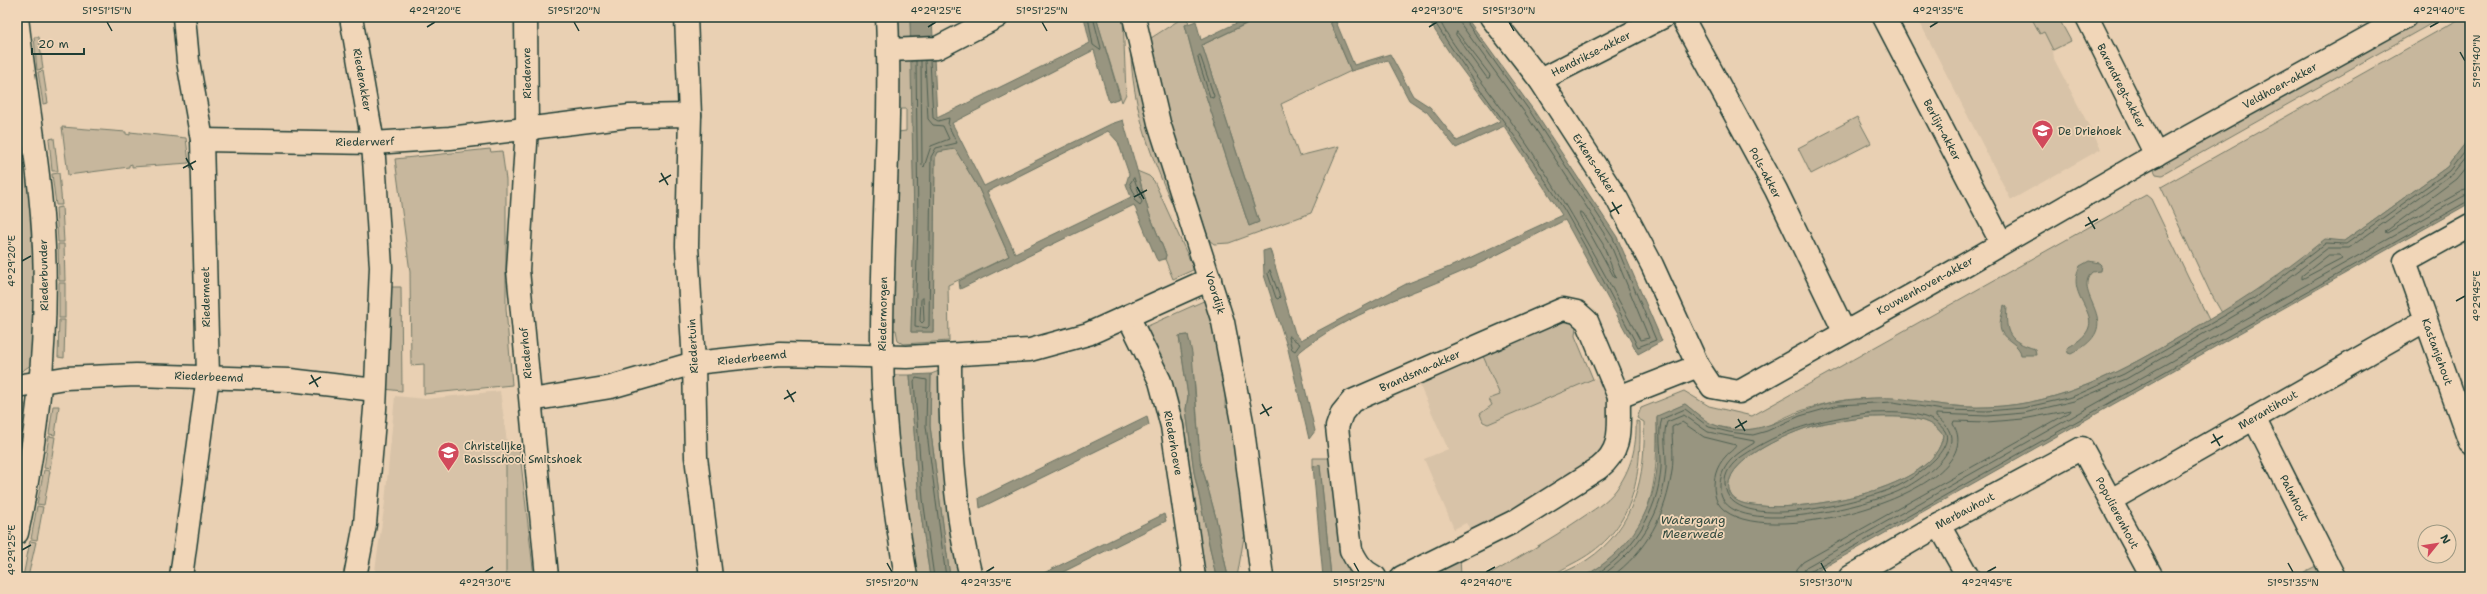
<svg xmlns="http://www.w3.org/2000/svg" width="2487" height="594" viewBox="0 0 2487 594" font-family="'Shantell Sans',sans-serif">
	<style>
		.built { fill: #d8c3a8 }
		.green { fill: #c7b79d; stroke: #737a68 }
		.water { fill: #989580; stroke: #687262; fill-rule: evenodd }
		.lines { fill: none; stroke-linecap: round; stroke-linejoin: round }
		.shore { stroke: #4f6052; stroke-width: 1 }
		.minor-casing { stroke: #1f3d34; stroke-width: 25 }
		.minor { stroke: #f1d6b8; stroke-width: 22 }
		.ticks { fill: none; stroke: #1f3d34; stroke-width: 1.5 }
		.labels { text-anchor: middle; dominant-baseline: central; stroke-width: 3.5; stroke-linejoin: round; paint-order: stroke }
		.street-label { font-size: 11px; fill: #1f3d34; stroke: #f1d6b8 }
		.poi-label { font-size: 11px; fill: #1f3d34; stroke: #f1d6b8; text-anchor: start }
		.water-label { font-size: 12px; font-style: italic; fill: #314a3f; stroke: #f1d6b8 }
		.neatline { fill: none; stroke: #1f3d34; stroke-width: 1.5 }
		.ticks-label { font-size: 10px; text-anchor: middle; fill: #1f3d34 }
	</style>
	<rect width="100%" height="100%" fill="#e9d0b3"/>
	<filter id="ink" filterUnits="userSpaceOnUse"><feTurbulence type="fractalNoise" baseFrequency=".025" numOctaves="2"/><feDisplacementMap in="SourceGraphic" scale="8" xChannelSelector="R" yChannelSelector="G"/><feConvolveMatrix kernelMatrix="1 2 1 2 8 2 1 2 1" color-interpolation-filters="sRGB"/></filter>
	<g filter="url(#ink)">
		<g class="built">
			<polygon points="1917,17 2031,17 2039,34 2044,32 2053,50 2054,59 2101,149 2011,200"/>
			<polygon points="1483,356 1500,395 1492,405 1480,414 1482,424 1487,424 1599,377 1606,382 1613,417 1611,448 1565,478 1471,531 1466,523 1454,529 1424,459 1448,449 1419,384"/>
			<polygon points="500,391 507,442 509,577 374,577 385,502 395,396 426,399"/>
		</g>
		<g class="green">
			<polygon points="895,17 910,17 911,43 897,39"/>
			<polygon points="1096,17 1123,17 1126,94 1122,102"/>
			<polygon points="1184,17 1189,22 1185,25 1195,63 1249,226 1259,222 1202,45 1261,17 1328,17 1351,71 1281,104 1299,156 1339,146 1311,213 1229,243 1214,244 1209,240 1171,130 1149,43 1151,38"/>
			<polygon points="2031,17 2058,17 2071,41 2053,50 2044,32 2040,34"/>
			<polygon points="2417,17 2443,17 2162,175 2156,174 2151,164 2167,157"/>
			<polygon points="2463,17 2470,17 2470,137 2447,167 2344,241 2288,268 2251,296 2222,313 2210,292 2161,187"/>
			<path d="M1130 36 1188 238C1155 167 1131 116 1130 36Z"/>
			<polygon points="34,37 39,37 43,69 37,70"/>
			<polygon points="912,55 914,222 911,332 933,332 935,158 938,152 955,148 979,189 1009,256 948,285 949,341 903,344 898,341 896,330 890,331 898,132 906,131 906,109 898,109 897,62 899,58"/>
			<polygon points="43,71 48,103 43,104 38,72"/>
			<polygon points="1857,117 1871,143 1811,174 1798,148"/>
			<polygon points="62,127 126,132 126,134 130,135 130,132 186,138 189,163 132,167 132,164 129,165 129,167 68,175"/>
			<polygon points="17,137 23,141 28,140 38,307 31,365 22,371 17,371"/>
			<polygon points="54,138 58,171 52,171 49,139"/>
			<polygon points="490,149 491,152 502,151 506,180 506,308 512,385 424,394 424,364 411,365 410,272 395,159"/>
			<polygon points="1137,171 1149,176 1154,181 1193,267 1193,270 1173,279 1165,259 1166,255 1149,213"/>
			<polygon points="59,173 62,205 56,205 52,174"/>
			<path d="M2146 195 2151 199 2209 320C2139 361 2070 405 1987 407 1937 409 1889 392 1839 401 1826 403 1811 407 1798 412 1769 423 1767 432 1733 429 1726 428 1715 426 1709 423 1701 418 1693 410 1685 404L1657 417C1657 474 1657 522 1608 561 1601 566 1591 575 1582 577 1573 579 1563 577 1554 577 1565 571 1577 567 1587 560 1635 528 1646 476 1644 422L1637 418 1641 408 1684 391 1709 406 1752 416Z"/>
			<polygon points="62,207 64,242 58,242 56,208"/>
			<polygon points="58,244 64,244 65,281 59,281"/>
			<rect x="59" y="283" width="6" height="35"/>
			<polygon points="387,287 401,287 402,391 384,389"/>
			<polygon points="1208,299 1226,372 1225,407 1234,409 1249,531 1244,537 1237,577 1228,577 1216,518 1200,459 1195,386 1188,335 1179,336 1188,396 1186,410 1194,472 1216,577 1201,577 1141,329"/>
			<polygon points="59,320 65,320 64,358 58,357"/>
			<polygon points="1566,320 1576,325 1575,336 1593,379 1488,424 1483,422 1480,414 1492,405 1489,399 1500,395 1483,356"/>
			<polygon points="939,371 966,577 950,577 930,426 931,374"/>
			<polygon points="892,375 910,375 919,500 930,577 914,577 901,488"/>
			<polygon points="17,399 20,399 26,406 32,407 17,504"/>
			<polygon points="53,406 59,406 55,435 49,434"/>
			<path d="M1869 417C1892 417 1928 413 1943 435 1937 490 1805 511 1762 506 1754 505 1743 505 1736 500 1729 496 1727 486 1730 479 1737 456 1789 433 1812 426 1830 421 1850 420 1869 417Z"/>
			<path d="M1636 421 1640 422C1641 484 1632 534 1572 564 1564 568 1553 576 1544 577 1526 580 1505 577 1486 577 1517 558 1550 540 1580 519 1593 510 1606 503 1616 490 1631 469 1637 447 1636 421Z"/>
			<polygon points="49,436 55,437 50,469 44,468"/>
			<polygon points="519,445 534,577 506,577 506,447"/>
			<polygon points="1313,458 1330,458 1349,561 1348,577 1331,577 1320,466 1313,466"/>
			<polygon points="44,470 50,471 44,505 37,504"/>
			<polygon points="37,506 43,507 37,540 31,539"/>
			<polygon points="30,541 36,542 28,577 23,577"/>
			<polygon points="1460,556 1461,577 1417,577"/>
			<polygon points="2322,563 2329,577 2307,577 2304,572"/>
		</g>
		<g class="water">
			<path d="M910 17H932L937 118 1090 43 1084 17H1096L1120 98 1109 102 1094 50 952 123 984 186 1111 124 1123 120 1149 213 1166 255 1165 259 1158 261 1156 258 1134 205 960 289 959 281 1009 256 979 189 955 149 938 152 935 158 933 332H911L914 222ZM1108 131 1118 142 1129 174 1126 184 1131 197 1015 253 987 192Z"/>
			<polygon points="1249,17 1260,17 1202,45 1259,222 1249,226 1195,63 1185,25 1196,21 1201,40"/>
			<path d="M1328 17H1334L1354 65 1390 54 1413 96 1430 107 1457 141 1500 121 1451 55 1428 20 1433 17H1466L1534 111 1617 237 1662 341 1638 354 1565 220C1533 236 1502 253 1470 268 1412 295 1347 312 1297 354L1315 431 1309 439 1288 349 1264 275 1263 251 1270 249 1295 333 1301 340 1406 284 1452 266 1562 215 1504 126 1456 148 1427 112 1409 100 1388 60 1351 71Z"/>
			<path d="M2470 137V203L1807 577H1583C1625 554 1652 517 1657 469 1659 452 1657 433 1657 416L1685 404C1693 410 1702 419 1710 423 1758 446 1795 406 1841 401 1858 399 1876 397 1894 398 1925 401 1956 409 1988 407 2063 404 2120 372 2183 335 2235 305 2278 277 2325 239L2344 241 2447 167ZM1869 417C1892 417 1928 413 1943 435 1937 490 1805 511 1762 506 1754 505 1743 505 1736 500 1729 496 1727 486 1730 479 1737 456 1789 433 1812 426 1830 421 1850 420 1869 417Z"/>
			<path d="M2089 261 2099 263 2101 265 2100 271 2092 272C2070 296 2130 324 2071 354L2068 353 2067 348C2120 319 2061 302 2080 266Z"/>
			<path d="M2004 305 2007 307C2005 334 2009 341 2035 349L2036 355H2021C2020 344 2005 341 2001 331 1998 322 2003 314 2004 305Z"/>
			<polygon points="1188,335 1192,353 1200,459 1216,518 1228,577 1216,577 1194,472 1186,409 1188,396 1179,336"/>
			<polygon points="931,374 930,426 950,577 930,577 919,500 910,375"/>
			<polygon points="1147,416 1149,425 980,508 979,498"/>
			<polygon points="1320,465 1331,577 1323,577 1313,466"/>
			<polygon points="1164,514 1166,521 1053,577 1036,577"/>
		</g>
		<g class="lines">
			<g class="shore">
				<polyline points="1088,17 1093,45 1100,50 1101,48 1093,17"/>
				<path d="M1434 17V21C1475 87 1525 145 1565 211 1591 255 1614 302 1638 347L1656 340 1613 238 1531 113 1463 17"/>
				<path d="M1439 17C1440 30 1483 83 1493 97 1551 173 1595 256 1640 340L1649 338 1609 241 1527 116 1460 23 1458 17"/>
				<polygon points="1457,32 1490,75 1489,78 1487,78 1456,35"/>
				<polygon points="1200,55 1214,96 1213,98 1210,97 1199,62 1198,57"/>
				<polyline points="916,61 918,222 915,326 927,328 929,326 931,157 936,148 957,143 948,125 949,118 938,121 933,118 930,60"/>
				<polyline points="921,61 922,165 924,167 931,146 949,139 943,126 933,125 928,119 925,61"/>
				<polyline points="2470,162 2456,179 2385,232 2387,233 2462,191 2470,189"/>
				<polygon points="1134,178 1142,202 1140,205 1134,200 1135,195 1130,184"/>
				<polygon points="1580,212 1583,213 1603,244 1616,278 1614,277 1580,215"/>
				<polygon points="2329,255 2340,255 2342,258 2302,279 2302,276"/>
				<polygon points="1270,270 1280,297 1278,299 1276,298 1268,274"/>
				<polygon points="923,298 924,321 922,323 920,321 921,300"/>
				<polygon points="1289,336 1300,344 1295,351 1292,349"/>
				<path d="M1868 413C1891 413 1930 409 1945 431 1950 440 1942 451 1936 458 1925 469 1912 479 1898 486 1869 500 1727 538 1725 484 1724 473 1732 463 1741 457 1782 429 1819 420 1868 413Z"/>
				<polyline points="934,577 923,499 914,381 916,378 927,380 926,426 946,577"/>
				<path d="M1591 577C1631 555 1658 513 1661 468 1662 453 1657 432 1662 419L1685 409 1709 427 1729 432 1753 435 1767 431 1800 416 1839 405 1893 402 1943 410 1987 411 2023 408 2072 397 2124 374 2253 299 2326 243 2346 244 2449 171 2470 144"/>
				<path d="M1600 577C1638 550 1663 515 1666 468 1667 454 1662 435 1667 422L1684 415 1708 432 1754 441V443C1736 454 1719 465 1720 489 1723 543 1872 505 1901 490 1926 477 1976 443 1936 417V414L1987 416 2024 413 2074 401 2126 379 2256 303 2328 248H2349L2452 174 2470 152"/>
				<path d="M1611 577C1647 551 1666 514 1672 471 1674 456 1672 441 1672 427L1682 422 1704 437 1736 445C1735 449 1729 452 1726 456 1716 466 1712 481 1715 495 1728 563 1997 495 1953 424L1954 421 1987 422 2023 419 2071 410 2070 412 1803 562 1797 569 1795 577"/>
				<polyline points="1801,577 1806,567 2464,196 2470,195"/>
				<polyline points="1806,577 1809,572 2470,200"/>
			</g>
			<defs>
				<g id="minor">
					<polyline points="351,17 373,143 381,267 375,409 365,524 355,577"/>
					<polyline points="526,17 527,128 518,270 547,577"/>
					<polyline points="686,17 690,115"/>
					<path d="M887 17C892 130 881 242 882 355 883 430 894 503 906 577"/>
					<polyline points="1134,17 1159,123 1223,322 1242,422 1262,577"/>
					<polyline points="1491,17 1540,80 1617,199 1652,265 1698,366 1712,387 1739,392 1944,277 2139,164 2405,17"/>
					<polyline points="1682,17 1776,190 1844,331"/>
					<polyline points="1884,17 2001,242"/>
					<polyline points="2087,17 2156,155"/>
					<polyline points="889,50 937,48 997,17"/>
					<polyline points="1540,80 1663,17"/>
					<polyline points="202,140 373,143 450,138 630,116 690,115 687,246 694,363 696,457 711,577"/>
					<polyline points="2470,225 2405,261 2470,443"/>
					<polyline points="1128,316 1160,381 1172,426 1194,577"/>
					<path d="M950 356C950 431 953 504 971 577"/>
					<polyline points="17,386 65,378 136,375 290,380 375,390"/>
					<polyline points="531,400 611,387 694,363 780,354 907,357 1030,350 1088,334 1210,279"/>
					<polyline points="2254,418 2334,577"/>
					<polyline points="2111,500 2426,320"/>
					<polyline points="1939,525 1968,577"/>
					<path d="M17 533C37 439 48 344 44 248 41 170 25 94 17 17"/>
					<polyline points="181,577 208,376 202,140 188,61 184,17"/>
					<path d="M1375 577C1362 571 1357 562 1351 550L1337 427 1342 413 1352 401 1563 309 1577 312 1587 321 1619 397"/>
					<path d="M1402 577 1515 521 1599 468C1624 448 1618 427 1619 397L1698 366"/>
					<polyline points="1850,577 1939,525 2082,448 2152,577"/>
				</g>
			</defs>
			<use href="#minor" class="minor-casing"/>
			<use href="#minor" class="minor"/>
		</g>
	</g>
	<path class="ticks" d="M107 22 112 31M574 22 579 31M1042 22 1047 31M1509 22 1514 31M427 27 435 22M928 27 936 22M1429 27 1437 22M1930 27 1938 22M2430 27 2439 22M2460 52 2465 61M186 158 193 170M183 168 196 161M661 173 668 185M659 182 671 175M1137 187 1144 199M1134 197 1147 190M1612 202 1619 214M1610 212 1622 205M2088 217 2095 229M2085 226 2098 219M22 261 31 256M2456 301 2465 296M311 375 318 387M309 384 321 377M787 390 794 402M784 399 796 392M1262 404 1269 416M1260 414 1272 407M1738 419 1745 431M1735 428 1747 421M2213 434 2220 446M2211 443 2223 436M22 550 31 545M887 563 892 572M1354 563 1359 572M1821 563 1826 572M2288 563 2293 572M485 572 493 567M986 572 994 567M1486 572 1495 567M1987 572 1996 567"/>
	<defs>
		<symbol id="school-pin" viewBox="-11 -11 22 30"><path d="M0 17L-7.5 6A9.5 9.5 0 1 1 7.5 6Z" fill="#d1495b" stroke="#f1d6b8"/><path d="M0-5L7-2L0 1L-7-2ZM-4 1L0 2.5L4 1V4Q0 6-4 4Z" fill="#fff"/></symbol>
	</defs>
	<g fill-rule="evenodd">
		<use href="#school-pin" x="2030" y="118" width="25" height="34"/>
		<use href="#school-pin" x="436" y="440" width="25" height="34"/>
	</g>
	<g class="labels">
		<g class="street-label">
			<text transform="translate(1591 54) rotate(-27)">Hendrikse-akker</text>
			<text transform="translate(527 73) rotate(-91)">Riederare</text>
			<text transform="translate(362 80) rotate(80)">Riederakker</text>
			<text transform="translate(2121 86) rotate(63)">Barendregt-akker</text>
			<text transform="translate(2280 86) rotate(-29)">Veldhoen-akker</text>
			<text transform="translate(1942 130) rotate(62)">Berlijn-akker</text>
			<text transform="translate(365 142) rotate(-1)">Riederwerf</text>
			<text transform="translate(1594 164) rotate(57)">Erkens-akker</text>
			<text transform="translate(1765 173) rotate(62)">Pols-akker</text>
			<text transform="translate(44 275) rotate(-91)">Riederbunder</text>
			<text transform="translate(1925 286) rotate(-29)">Kouwenhoven-akker</text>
			<text transform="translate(1215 293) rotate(73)">Voordijk</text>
			<text transform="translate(206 297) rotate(-91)">Riedermeet</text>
			<text transform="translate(883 314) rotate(-89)">Riedermorgen</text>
			<text transform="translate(693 346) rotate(-93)">Riedertuin</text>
			<text transform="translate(2437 352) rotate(70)">Kastanjehout</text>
			<text transform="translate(526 353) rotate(-95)">Riederhof</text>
			<text transform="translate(752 358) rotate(-6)">Riederbeemd</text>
			<text transform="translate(1420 371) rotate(-24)">Brandsma-akker</text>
			<text transform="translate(209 377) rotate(2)">Riederbeemd</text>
			<text transform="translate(2268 410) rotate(-30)">Merantihout</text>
			<text transform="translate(1173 443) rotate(80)">Riederhoeve</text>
			<text transform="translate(2294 498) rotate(63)">Palmhout</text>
			<text transform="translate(1965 511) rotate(-28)">Merbauhout</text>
			<text transform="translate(2117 513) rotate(62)">Populierenhout</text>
		</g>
		<g class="poi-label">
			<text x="2058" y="131">De Driehoek</text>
			<text x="464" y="446">Christelijke<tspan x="464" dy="13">Basisschool Smitshoek</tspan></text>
		</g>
		<g class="water-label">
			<text x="1693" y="520">Watergang<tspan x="1693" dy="14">Meerwede</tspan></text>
		</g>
	</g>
	<rect width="2487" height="594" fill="none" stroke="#f1d6b8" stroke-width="44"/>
	<g transform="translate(2437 544) rotate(60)"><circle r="19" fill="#f1d6b8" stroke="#9d9983"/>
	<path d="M0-3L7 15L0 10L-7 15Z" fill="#d1495b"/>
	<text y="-6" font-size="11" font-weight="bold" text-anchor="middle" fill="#1f3d34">N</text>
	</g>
	<path d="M32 48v6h52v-6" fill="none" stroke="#1f3d34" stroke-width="2"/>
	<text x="38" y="48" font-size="12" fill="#1f3d34" stroke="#f1d6b8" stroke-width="3" paint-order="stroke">20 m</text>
	<rect x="22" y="22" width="2443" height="550" class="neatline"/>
	<g class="ticks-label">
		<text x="107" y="14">51°51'15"N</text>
		<text x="435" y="14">4°29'20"E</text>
		<text x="574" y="14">51°51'20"N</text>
		<text x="936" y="14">4°29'25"E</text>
		<text x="1042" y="14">51°51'25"N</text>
		<text x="1437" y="14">4°29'30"E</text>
		<text x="1509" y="14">51°51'30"N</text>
		<text x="1938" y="14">4°29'35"E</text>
		<text x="2439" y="14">4°29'40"E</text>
		<text transform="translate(2476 61) rotate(-90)" y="4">51°51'40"N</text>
		<text transform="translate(11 261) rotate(-90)" y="4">4°29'20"E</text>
		<text transform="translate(2476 296) rotate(-90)" y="4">4°29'45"E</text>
		<text transform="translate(11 550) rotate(-90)" y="4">4°29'25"E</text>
		<text x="485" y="586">4°29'30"E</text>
		<text x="892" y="586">51°51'20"N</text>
		<text x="986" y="586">4°29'35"E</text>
		<text x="1359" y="586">51°51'25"N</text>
		<text x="1486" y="586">4°29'40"E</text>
		<text x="1826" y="586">51°51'30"N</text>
		<text x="1987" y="586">4°29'45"E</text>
		<text x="2293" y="586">51°51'35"N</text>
	</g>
</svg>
